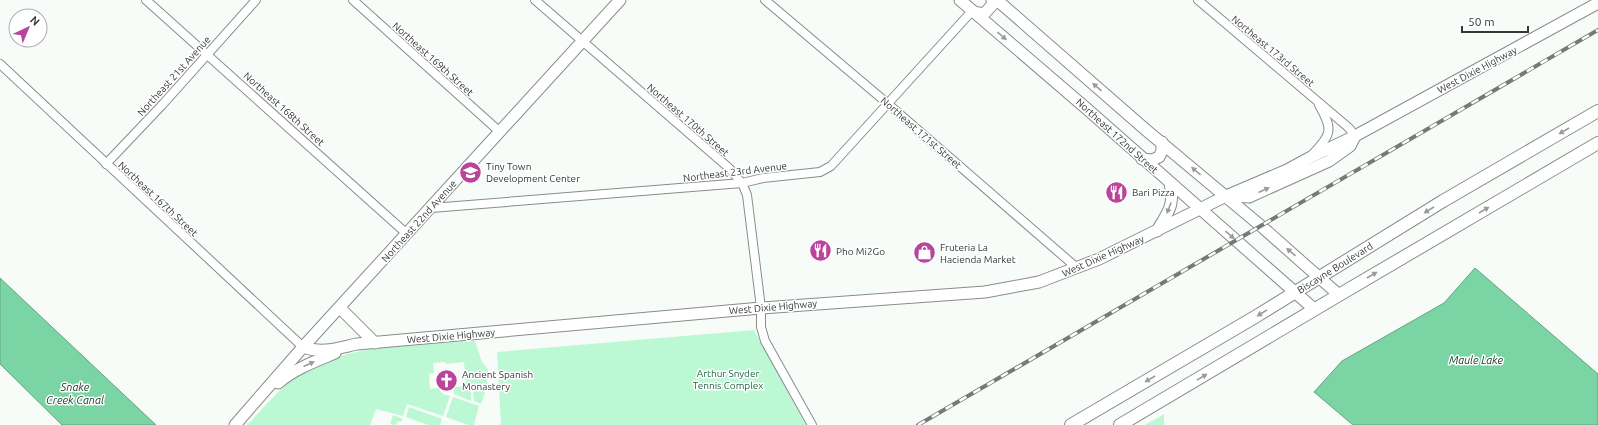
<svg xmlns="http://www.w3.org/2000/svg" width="1598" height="425" viewBox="0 0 1598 425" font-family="Ubuntu,sans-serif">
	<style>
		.green { fill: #bdf8d5 }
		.water { fill: #7ad4a3; stroke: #65a582 }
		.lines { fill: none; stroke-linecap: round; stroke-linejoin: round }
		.street-casing { stroke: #888d8a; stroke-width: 10 }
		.secondary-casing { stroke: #888d8a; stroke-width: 13 }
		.primary-casing { stroke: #888d8a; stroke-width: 14 }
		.street { stroke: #fff; stroke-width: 8 }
		.secondary { stroke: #fff; stroke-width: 11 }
		.primary { stroke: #fff; stroke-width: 12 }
		.rail-casing { stroke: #767a77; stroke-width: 4 }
		.rail { stroke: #fff; stroke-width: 2.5; stroke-dasharray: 8; stroke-linecap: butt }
		.oneway { fill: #9a9c9a }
		.labels { text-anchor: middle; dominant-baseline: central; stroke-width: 3; stroke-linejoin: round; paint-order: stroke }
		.street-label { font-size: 10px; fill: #353836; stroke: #fff }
		.poi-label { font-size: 10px; fill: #353836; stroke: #fff; text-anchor: start }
		.park-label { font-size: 10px; fill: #236444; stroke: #fff }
		.water-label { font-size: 11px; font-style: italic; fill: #123925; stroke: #fff }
	</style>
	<rect width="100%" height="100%" fill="#f7fcf9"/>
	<g class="green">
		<polygon points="754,330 806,425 501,425 497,352"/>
		<path d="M475 341 482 362 488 369 487 387 481 404 474 401 473 390 475 389 473 384 468 385 469 391H471V401L454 394 453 387 466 386 464 362 446 364 445 362 433 363 434 373 429 374 430 389 438 388 443 394 450 396 443 416 407 404 403 416 376 409 370 425H247C261 411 273 396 288 383 338 342 413 345 475 341Z"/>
		<polygon points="453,397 479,406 474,425 468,425 446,417"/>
		<polygon points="409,407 442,419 440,425 428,425 406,417"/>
		<polygon points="1164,414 1164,425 1145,425"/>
		<polygon points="393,415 403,419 401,422 398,421 396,425 390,424"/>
	</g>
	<g class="water">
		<polygon points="1475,268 1598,374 1598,425 1353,425 1314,392 1342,361 1444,303"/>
		<polygon points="0,278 156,425 62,425 0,364"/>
	</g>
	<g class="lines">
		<defs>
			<g id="street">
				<polyline points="146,0 407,234"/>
				<polyline points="353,0 500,132"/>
				<polyline points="535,0 729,168 742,183 747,195 761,308 761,327 765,341 812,425"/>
				<polyline points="765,0 887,103 1077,268"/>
				<polyline points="1198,0 1349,128 1355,136"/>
				<polyline points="0,64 303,347"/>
				<path d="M1312 155C1331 134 1334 131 1319 105"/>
				<polyline points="106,164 163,104 256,0"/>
				<polyline points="431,208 742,183 763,178 820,172 831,166 972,11"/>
			</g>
			<g id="secondary">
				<polyline points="960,0 1087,109 1314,309"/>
				<polyline points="997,0 1146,130 1261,226 1339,295"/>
				<polyline points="973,12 984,14 994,3 992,0"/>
				<polyline points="1142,159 1152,160 1159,157 1162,151 1162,142"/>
				<polyline points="1229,196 1249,197 1329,161 1350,146 1354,138"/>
				<path d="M1157 231C1168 212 1175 206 1170 183"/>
				<polyline points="340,308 375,343"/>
				<path d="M303 347C322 354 338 348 357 344L761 308 985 292 1039 282 1099 259 1226 196 1287 170 1311 157 1355 136 1598 3"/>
				<path d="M278 383C294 369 316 361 335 353"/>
				<polyline points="235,425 303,347 620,0"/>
			</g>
			<g id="primary">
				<polyline points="1071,425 1255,317 1443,201 1598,111"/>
				<polyline points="1120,425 1339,295 1598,143"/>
			</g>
		</defs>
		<use href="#street" class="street-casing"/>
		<use href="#secondary" class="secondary-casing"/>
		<use href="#primary" class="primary-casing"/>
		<use href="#street" class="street"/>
		<use href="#secondary" class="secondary"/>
		<use href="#primary" class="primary"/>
		<defs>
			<polyline id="rail" points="918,425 1598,30"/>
		</defs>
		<use href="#rail" class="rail-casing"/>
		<use href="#rail" class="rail"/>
	</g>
	<defs><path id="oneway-solid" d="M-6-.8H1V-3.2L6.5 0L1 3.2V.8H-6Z"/></defs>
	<g class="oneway">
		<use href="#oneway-solid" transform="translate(1002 36) rotate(40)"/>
		<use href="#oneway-solid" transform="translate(1097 87) rotate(-139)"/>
		<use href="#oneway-solid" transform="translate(1564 131) rotate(150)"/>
		<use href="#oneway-solid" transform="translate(1196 171) rotate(-140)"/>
		<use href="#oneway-solid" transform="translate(1264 190) rotate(-24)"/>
		<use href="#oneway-solid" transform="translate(1169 208) rotate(111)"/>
		<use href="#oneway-solid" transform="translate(1429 210) rotate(148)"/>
		<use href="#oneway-solid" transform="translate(1484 210) rotate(-30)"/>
		<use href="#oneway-solid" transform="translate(1230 235) rotate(41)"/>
		<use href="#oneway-solid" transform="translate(1291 252) rotate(-139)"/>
		<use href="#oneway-solid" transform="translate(1372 275) rotate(-30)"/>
		<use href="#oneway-solid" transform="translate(1262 313) rotate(148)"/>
		<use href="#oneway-solid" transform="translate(309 364) rotate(-24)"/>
		<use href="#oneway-solid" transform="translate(1202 377) rotate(-31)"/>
		<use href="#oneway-solid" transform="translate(1150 379) rotate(150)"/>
	</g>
	<defs>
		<symbol id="school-disc" viewBox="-11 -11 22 22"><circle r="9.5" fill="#ba449b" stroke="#fff"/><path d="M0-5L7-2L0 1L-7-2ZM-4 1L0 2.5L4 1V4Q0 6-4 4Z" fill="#fff"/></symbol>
		<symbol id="restaurant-disc" viewBox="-11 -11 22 22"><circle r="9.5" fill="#ba449b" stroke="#fff"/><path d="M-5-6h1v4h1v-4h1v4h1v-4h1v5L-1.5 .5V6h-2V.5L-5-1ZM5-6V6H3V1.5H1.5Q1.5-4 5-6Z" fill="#fff"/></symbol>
		<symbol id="shop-disc" viewBox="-11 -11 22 22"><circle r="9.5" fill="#ba449b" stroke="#fff"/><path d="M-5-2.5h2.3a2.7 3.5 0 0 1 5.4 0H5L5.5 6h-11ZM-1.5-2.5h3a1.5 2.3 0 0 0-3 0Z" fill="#fff"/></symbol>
		<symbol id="church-disc" viewBox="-11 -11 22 22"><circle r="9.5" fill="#ba449b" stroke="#fff"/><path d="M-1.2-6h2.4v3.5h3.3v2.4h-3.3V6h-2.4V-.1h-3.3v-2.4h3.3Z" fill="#fff"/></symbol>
	</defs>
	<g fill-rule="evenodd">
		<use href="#school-disc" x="458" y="160" width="25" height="25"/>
		<use href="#restaurant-disc" x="1104" y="180" width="25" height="25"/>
		<use href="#restaurant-disc" x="808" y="238" width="25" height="25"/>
		<use href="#shop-disc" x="912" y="240" width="25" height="25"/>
		<use href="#church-disc" x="434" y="368" width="25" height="25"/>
	</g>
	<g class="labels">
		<g class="street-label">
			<text transform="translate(1273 51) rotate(40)">Northeast 173rd Street</text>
			<text transform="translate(433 59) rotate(42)">Northeast 169th Street</text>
			<text transform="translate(1477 70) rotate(-28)">West Dixie Highway</text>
			<text transform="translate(174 76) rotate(-48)">Northeast 21st Avenue</text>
			<text transform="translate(284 109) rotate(42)">Northeast 168th Street</text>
			<text transform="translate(688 120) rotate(41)">Northeast 170th Street</text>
			<text transform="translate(921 133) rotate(41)">Northeast 171st Street</text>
			<text transform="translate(1117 136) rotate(42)">Northeast 172nd Street</text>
			<text transform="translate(735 172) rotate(-7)">Northeast 23rd Avenue</text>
			<text transform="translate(158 199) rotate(43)">Northeast 167th Street</text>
			<text transform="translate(419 221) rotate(-48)">Northeast 22nd Avenue</text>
			<text transform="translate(1103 256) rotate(-24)">West Dixie Highway</text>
			<text transform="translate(1335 268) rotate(-32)">Biscayne Boulevard</text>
			<text transform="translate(773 307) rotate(-5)">West Dixie Highway</text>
			<text transform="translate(451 336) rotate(-5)">West Dixie Highway</text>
		</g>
		<g class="poi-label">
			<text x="486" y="166">Tiny Town<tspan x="486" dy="12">Development Center</tspan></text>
			<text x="1132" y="192">Bari Pizza</text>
			<text x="940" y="247">Fruteria La<tspan x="940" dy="12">Hacienda Market</tspan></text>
			<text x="836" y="251">Pho Mi2Go</text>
			<text x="462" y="374">Ancient Spanish<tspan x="462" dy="12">Monastery</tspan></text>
		</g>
		<g class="park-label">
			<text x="728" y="373">Arthur Snyder<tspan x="728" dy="12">Tennis Complex</tspan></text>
		</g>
		<g class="water-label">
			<text x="1476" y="360">Maule Lake</text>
			<text x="75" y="387">Snake<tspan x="75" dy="13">Creek Canal</tspan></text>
		</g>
	</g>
	<g transform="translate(28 28) rotate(44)"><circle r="19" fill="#ffffff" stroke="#aeafaf"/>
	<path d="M0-3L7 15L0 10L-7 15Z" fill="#ba449b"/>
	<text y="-6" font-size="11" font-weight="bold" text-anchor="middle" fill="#353836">N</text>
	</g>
	<path d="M1462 26v6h66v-6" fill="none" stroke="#353836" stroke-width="2"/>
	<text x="1468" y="26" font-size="12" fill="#353836" stroke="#ffffff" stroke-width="3" paint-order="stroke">50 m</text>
</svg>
